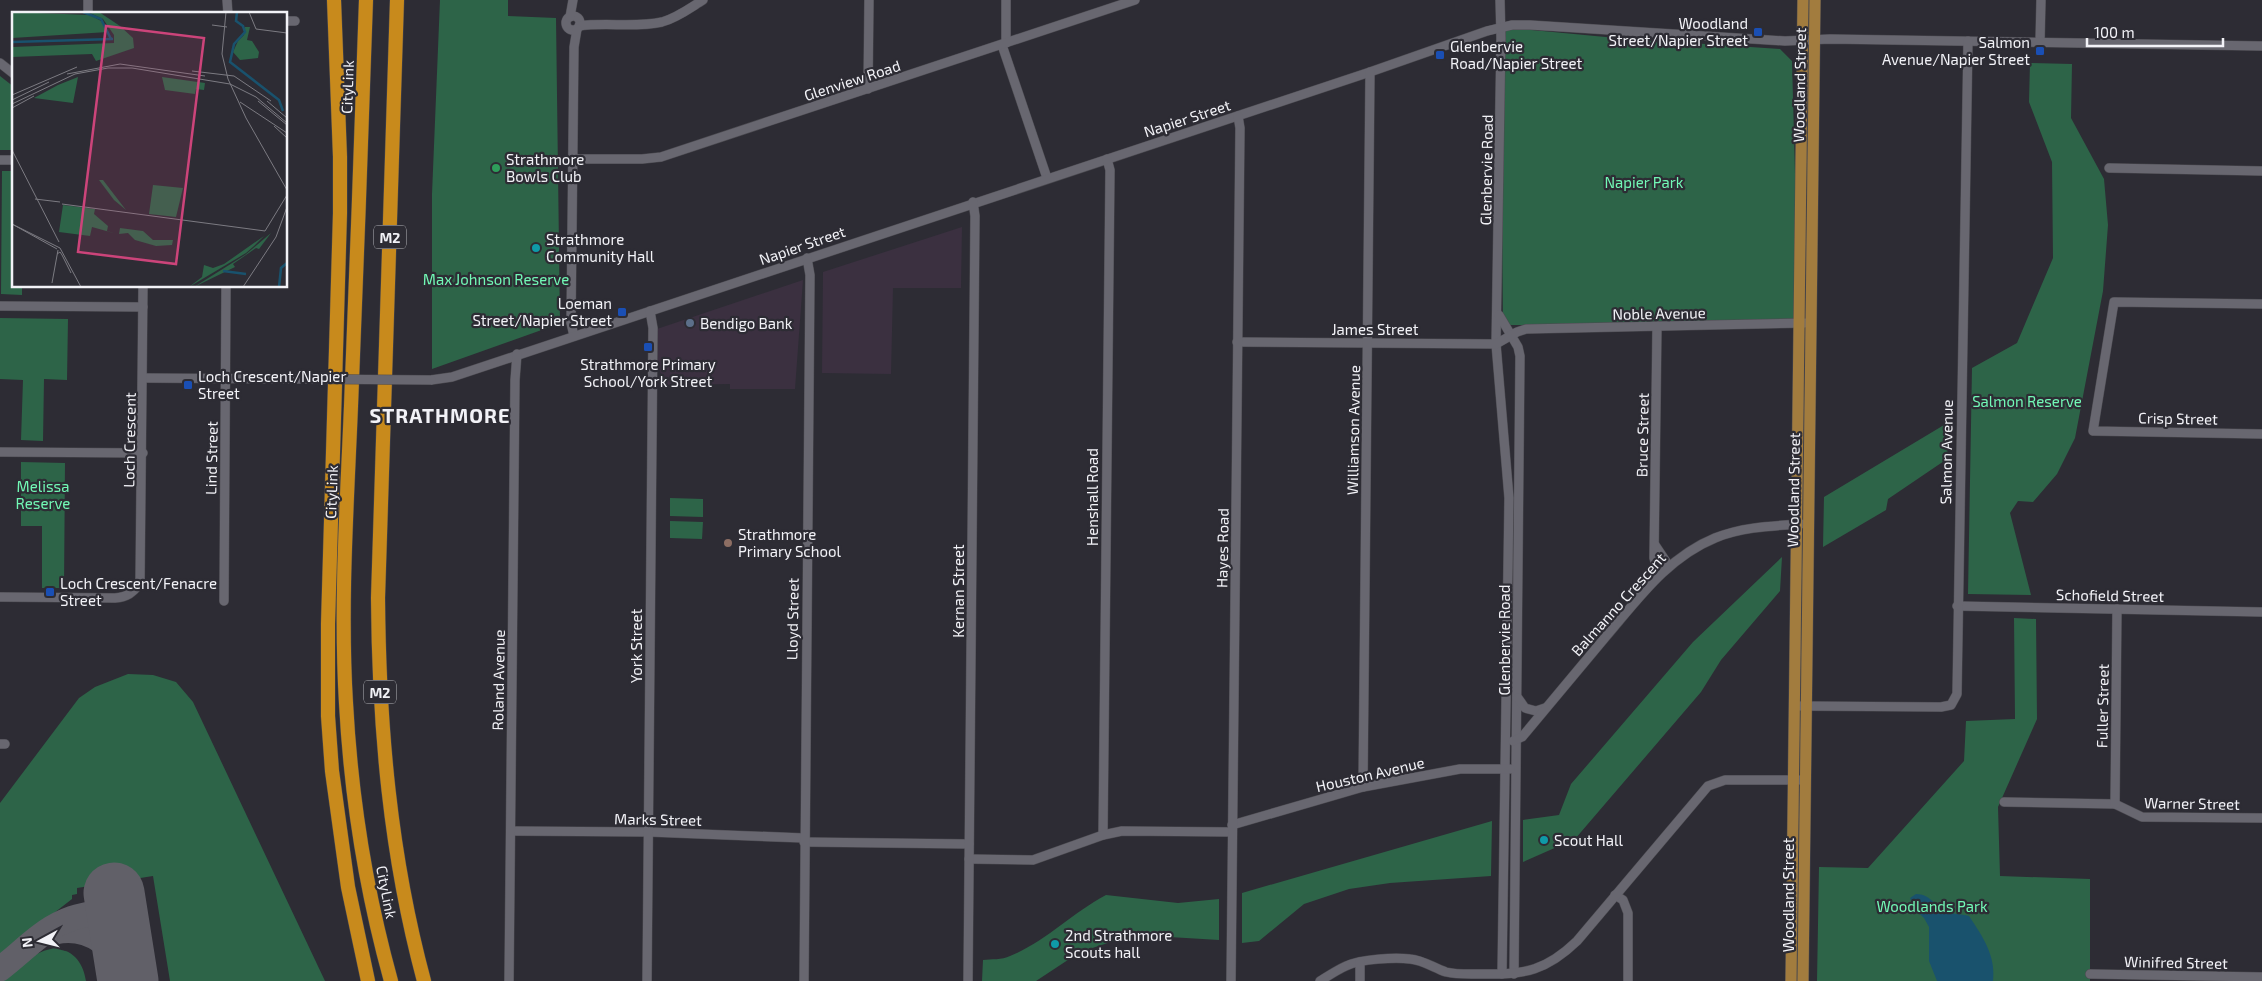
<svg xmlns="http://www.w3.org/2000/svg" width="2262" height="981" viewBox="0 0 2262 981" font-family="'Exo 2',sans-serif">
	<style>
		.commercial { fill: #3b3040 }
		.green { fill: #2d6448 }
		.water { fill: #19526d }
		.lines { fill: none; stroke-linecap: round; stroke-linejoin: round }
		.taxiway { stroke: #616068; stroke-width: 25 }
		.runway { stroke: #616068; stroke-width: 61 }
		.minor-casing { stroke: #4b4a50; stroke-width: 10 }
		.major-casing { stroke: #4b4a50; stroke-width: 12 }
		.highway-casing { stroke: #4b4a50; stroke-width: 15 }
		.minor { stroke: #686770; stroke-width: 9 }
		.major { stroke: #a27c3e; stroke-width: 11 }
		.highway { stroke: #c88a1c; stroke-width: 14 }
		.minor-bridge-casing { stroke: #4b4a50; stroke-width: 10; stroke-linecap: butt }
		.minor-bridge { stroke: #686770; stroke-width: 9 }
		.transit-dot { fill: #1a4fb4; stroke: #2d2c34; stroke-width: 2 }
		.leisure-dot { fill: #2e9e5b; stroke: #2d2c34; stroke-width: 2 }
		.culture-dot { fill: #0f9aa8; stroke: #2d2c34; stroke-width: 2 }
		.service-dot { fill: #5c6f8a; stroke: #2d2c34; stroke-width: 2 }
		.education-dot { fill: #8d6e63; stroke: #2d2c34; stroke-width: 2 }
		.labels { text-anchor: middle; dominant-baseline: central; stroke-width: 4.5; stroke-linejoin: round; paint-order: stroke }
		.shield { fill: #2d2c34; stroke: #b7b7bc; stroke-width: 1 }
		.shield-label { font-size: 14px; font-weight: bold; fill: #f2f2f7 }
		.poi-label { font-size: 15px; fill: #f2f2f7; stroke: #2d2c34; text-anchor: start }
		.street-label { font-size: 15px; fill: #f2f2f7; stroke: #2d2c34 }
		.park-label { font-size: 15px; fill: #72f9b6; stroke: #2d2c34 }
		.district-label { font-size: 20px; font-weight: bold; letter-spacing: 1px; fill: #f2f2f7; stroke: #2d2c34 }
		.inset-river { fill: none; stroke: #19526d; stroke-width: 2.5 }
		.inset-road { fill: none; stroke: #7c7b82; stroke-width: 1 }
		.view { fill: #cc447a; fill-opacity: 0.15; stroke: #cc447a; stroke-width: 2.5 }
		.inset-edge { fill: none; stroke: #f2f2f7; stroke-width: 2.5 }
	</style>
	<rect width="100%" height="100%" fill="#2d2c34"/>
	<g class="commercial">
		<polygon points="962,227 961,288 893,288 891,374 822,373 823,272"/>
		<polygon points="803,280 795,389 730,389 730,384 664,385 648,332"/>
	</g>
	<g class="green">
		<polygon points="440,0 508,0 508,16 556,18 560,324 555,327 550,327 432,369 432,194"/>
		<polygon points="1500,27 1616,38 1780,49 1792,61 1799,324 1503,325"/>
		<polygon points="2030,63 2072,64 2071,118 2104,179 2108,225 2103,291 2075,438 2057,474 2033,502 2018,501 2010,513 2031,595 1968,594 1972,368 2017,343 2053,258 2052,162 2029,102"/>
		<polygon points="0,76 14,87 14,150 0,150"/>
		<polygon points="2,171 14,171 14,286 22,286 22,295 1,294"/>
		<polygon points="0,318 68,319 67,380 44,379 43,441 21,440 23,380 0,379"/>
		<polygon points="1949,422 1947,459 1888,499 1886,510 1823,547 1824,497"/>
		<polygon points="21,462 65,463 64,588 42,588 42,526 21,526"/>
		<polygon points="670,498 703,499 703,517 670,516"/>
		<polygon points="670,521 703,522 702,539 670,538"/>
		<polygon points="1782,557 1780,591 1721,660 1701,692 1575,839 1523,862 1523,820 1559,815 1571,784 1693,642"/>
		<polygon points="2014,618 2036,619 2037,719 1998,807 2000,876 2090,879 2090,981 1817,981 1819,867 1868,868 1964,761 1966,721 2015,719"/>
		<polygon points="128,674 153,675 176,682 193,702 325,981 170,981 153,876 77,888 77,894 72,895 72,899 0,955 0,803 79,698 95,687"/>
		<polygon points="1492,821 1491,876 1390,883 1349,889 1304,904 1259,941 1242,943 1242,893"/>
		<path d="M1106 895 1178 903 1219 899V940L1153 936 1114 941 1080 952 1036 981H982L983 960C991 959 1002 960 1010 956 1045 942 1072 913 1106 895Z"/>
		<path d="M57 948C75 952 83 963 86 981H3C19 967 34 950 57 948Z"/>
	</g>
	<path class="water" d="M1916 894C1930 894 1934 905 1944 911 1951 914 1961 914 1969 916 1983 937 1996 956 1993 981H1937L1929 961V927L1924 918 1915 909 1910 898Z"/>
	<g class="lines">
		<g class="taxiway">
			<path d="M55 932C87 925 110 943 126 969"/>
			<path d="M0 969C20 954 40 932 63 922 79 914 99 913 117 910"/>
		</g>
		<polyline class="runway" points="114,893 128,981"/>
		<defs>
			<g id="minor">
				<polyline points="227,0 228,14"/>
				<polyline points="1500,0 1501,38 1496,344 1509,498 1502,974"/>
				<polyline points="88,14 88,0"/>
				<circle cx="573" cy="23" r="7"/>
				<polyline points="570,17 573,0"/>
				<polyline points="286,21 295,21"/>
				<path d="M579 26C606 22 635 28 662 22 677 18 690 8 703 0"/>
				<polyline points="2040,42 2041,0"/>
				<polyline points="1006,43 1006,0"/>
				<polyline points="1002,45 1047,178"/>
				<polyline points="0,63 14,74"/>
				<polyline points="868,89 869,0"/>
				<polyline points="572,159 642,159 661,157 1135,0"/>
				<polyline points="0,160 14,160"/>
				<polyline points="2109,168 2262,171"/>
				<polyline points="2262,304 2114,302 2093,431 2262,434"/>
				<polyline points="0,306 143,307"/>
				<polyline points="1499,315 1518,347 1520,356 1514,974"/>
				<polyline points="1657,326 1654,558 1659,575"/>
				<polyline points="574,336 571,323 574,47 577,29"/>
				<polyline points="1237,342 1496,344 1517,332 1526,329 1805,323"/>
				<polyline points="143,378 304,379"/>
				<polyline points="431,380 452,377 1370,72 1487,31 1512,25 1530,25 1785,41 1830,39 2262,46"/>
				<polyline points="0,452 143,453"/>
				<polyline points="1655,545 1669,566"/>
				<path d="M0 597 115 598C127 597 133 593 140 583L143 286"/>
				<polyline points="224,601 226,286"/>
				<polyline points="1957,606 2262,612"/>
				<polyline points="1518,698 1525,708 1536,711 1545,708"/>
				<polyline points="1800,706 1941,707 1951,705 1957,694 1968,41"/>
				<path d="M1513 741 1522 737C1549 705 1576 672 1603 640 1636 602 1666 558 1715 538 1742 527 1771 526 1801 524"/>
				<polyline points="0,744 5,744"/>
				<polyline points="1363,787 1370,72"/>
				<polyline points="2004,802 2115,804 2142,817 2262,818"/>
				<polyline points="2115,804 2117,609"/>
				<polyline points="1232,825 1363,787 1460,769 1510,769"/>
				<polyline points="511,831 649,832 804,838"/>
				<polyline points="1103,835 1110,170 1107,159"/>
				<polyline points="804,842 969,844"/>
				<polyline points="969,859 1033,860 1103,835 1122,831 1232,832"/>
				<polyline points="1615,895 1623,900 1628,913 1628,981"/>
				<polyline points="2090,974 2262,977"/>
				<polyline points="509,981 515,380 517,354"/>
				<polyline points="647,981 653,328 650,311"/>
				<polyline points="804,981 810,275 807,258"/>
				<polyline points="968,981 975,216 973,202"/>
				<polyline points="1231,981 1240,128 1238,116"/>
				<path d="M1320 981C1328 976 1337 970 1346 966 1361 959 1395 957 1410 959 1423 960 1434 968 1446 972 1458 975 1471 974 1484 974 1525 975 1547 970 1577 941L1708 786 1725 780H1804"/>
				<polyline points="1360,981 1360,962"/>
			</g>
			<g id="major">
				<polyline points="1791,981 1803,0"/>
				<polyline points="1803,981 1815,0"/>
			</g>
			<g id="highway">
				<polyline points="334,0 340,157 340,213 328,624 328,716 332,771 348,887 368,981"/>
				<path d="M366 0C362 135 356 271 351 406 347 504 340 604 346 703 351 796 366 891 391 981"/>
				<path d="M397 0 378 598C379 728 390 855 424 981"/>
			</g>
		</defs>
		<use href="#minor" class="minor-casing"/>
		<use href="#major" class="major-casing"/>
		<use href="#highway" class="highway-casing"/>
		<use href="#minor" class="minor"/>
		<use href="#major" class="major"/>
		<use href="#highway" class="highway"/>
		<defs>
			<polyline id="minor-bridge" points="304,379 431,380"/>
		</defs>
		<use href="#minor-bridge" class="minor-bridge-casing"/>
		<use href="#minor-bridge" class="minor-bridge"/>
	</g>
	<g class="transit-dot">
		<rect x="1753" y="27" width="10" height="10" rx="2.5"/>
		<rect x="2035" y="46" width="10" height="10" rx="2.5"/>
		<rect x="1435" y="50" width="10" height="10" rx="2.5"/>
		<rect x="617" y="307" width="10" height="10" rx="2.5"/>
		<rect x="643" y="342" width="10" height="10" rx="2.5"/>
		<rect x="183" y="380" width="10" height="10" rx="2.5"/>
		<rect x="45" y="587" width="10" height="10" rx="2.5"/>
	</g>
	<circle class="leisure-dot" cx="496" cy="168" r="5"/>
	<g class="culture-dot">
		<circle cx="536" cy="248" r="5"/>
		<circle cx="1544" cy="840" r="5"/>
		<circle cx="1055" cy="944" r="5"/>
	</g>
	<circle class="service-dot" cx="690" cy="323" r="5"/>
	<circle class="education-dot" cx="728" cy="543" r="5"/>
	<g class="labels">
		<g class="shield">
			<rect x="374" y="225.5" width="32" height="23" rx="4"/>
			<rect x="364" y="680.5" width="32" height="23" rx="4"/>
		</g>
		<g class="shield-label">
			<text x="390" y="237">M2</text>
			<text x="380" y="692">M2</text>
		</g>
		<g class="poi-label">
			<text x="1748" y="23" text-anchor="end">Woodland<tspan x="1748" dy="17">Street/Napier Street</tspan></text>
			<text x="2030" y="42" text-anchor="end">Salmon<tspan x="2030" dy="17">Avenue/Napier Street</tspan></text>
			<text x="1450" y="46">Glenbervie<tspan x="1450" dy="17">Road/Napier Street</tspan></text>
			<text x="506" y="159">Strathmore<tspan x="506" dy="17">Bowls Club</tspan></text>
			<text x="546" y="239">Strathmore<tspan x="546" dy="17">Community Hall</tspan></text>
			<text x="612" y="303" text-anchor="end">Loeman<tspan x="612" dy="17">Street/Napier Street</tspan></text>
			<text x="700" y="323">Bendigo Bank</text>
			<text x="648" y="364" text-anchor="middle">Strathmore Primary<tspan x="648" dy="17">School/York Street</tspan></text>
			<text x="198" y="376">Loch Crescent/Napier<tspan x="198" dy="17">Street</tspan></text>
			<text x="738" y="534">Strathmore<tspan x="738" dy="17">Primary School</tspan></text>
			<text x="60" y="583">Loch Crescent/Fenacre<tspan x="60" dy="17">Street</tspan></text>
			<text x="1554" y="840">Scout Hall</text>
			<text x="1065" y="935">2nd Strathmore<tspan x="1065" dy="17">Scouts hall</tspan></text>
		</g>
		<g class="street-label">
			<text transform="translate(852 80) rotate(-18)">Glenview Road</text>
			<text transform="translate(1799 85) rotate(-89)">Woodland Street</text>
			<text transform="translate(347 87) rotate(-88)">CityLink</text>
			<text transform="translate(1187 118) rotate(-18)">Napier Street</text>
			<text transform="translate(1486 170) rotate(-89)">Glenbervie Road</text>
			<text transform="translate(802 245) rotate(-19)">Napier Street</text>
			<text transform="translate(1659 313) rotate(-1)">Noble Avenue</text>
			<text x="1375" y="329">James Street</text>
			<text transform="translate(2178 418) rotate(1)">Crisp Street</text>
			<text transform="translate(1353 430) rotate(-89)">Williamson Avenue</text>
			<text transform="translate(1642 435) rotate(-89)">Bruce Street</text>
			<text transform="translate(129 440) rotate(-89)">Loch Crescent</text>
			<text transform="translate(1946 452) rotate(-89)">Salmon Avenue</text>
			<text transform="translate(211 458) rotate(-89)">Lind Street</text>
			<text transform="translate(1793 490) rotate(-89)">Woodland Street</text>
			<text transform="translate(331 492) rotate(-88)">CityLink</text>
			<text transform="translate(1092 497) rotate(-90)">Henshall Road</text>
			<text transform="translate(1222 548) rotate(-89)">Hayes Road</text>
			<text transform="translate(958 591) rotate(-90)">Kernan Street</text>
			<text transform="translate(2110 595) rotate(1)">Schofield Street</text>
			<text transform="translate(1618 604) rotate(-48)">Balmanno Crescent</text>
			<text transform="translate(792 619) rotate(-89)">Lloyd Street</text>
			<text transform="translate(1504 640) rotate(-90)">Glenbervie Road</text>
			<text transform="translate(636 646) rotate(-90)">York Street</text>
			<text transform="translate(498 680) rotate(-89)">Roland Avenue</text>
			<text transform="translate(2102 706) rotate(-89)">Fuller Street</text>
			<text transform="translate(1370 774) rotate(-13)">Houston Avenue</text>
			<text transform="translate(2192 803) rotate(1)">Warner Street</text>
			<text transform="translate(658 819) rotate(1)">Marks Street</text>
			<text transform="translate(387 892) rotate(79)">CityLink</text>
			<text transform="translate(1788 895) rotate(-90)">Woodland Street</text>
			<text transform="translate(2176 962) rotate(1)">Winifred Street</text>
		</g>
		<g class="park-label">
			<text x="1644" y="182">Napier Park</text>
			<text x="496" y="279">Max Johnson Reserve</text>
			<text x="2027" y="401">Salmon Reserve</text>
			<text x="43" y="486">Melissa<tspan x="43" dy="17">Reserve</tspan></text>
			<text x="1932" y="906">Woodlands Park</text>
		</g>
		<g class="district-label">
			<text x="440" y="415">STRATHMORE</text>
		</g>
	</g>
	<g transform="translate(12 12)">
		<rect width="275" height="275" fill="#2d2c34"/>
		<path d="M0 0 78 3 89 9 96 20 0 26ZM76 0H87L108 14 121 26 122 36 84 49 80 42 0 45V35L102 31V23L91 7ZM233 15H238L235 28 240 29 247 40 246 46 228 48 221 40 226 29 232 23ZM66 65 61 91 22 86 46 73ZM150 65 193 71 192 78 184 77 183 82 153 78ZM87 168H91L114 198 102 188ZM141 173 171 176 164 205 137 202ZM51 193 83 197 82 202 96 214 95 219 105 222 80 215 78 224 47 220ZM108 216 131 219 141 228H161L160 233 144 234 123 228 116 221 107 222ZM259 221 247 237 244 236 221 252 223 255 182 275 233 243ZM252 224 242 234 234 241 177 275 190 265 192 253 201 256 212 252Z" fill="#2d6448"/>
		<path class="inset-river" d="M71 0 89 7 99 27M225 0 224 9 231 14 233 20 222 32 218 50 267 88 271 99M0 30 101 27M211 259 234 262M267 275 269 256 275 251"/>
		<path class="inset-road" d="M214 0 210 42 216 67 234 106 275 178M237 0 244 17 275 21M200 13 215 15M180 59 222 64 259 89M55 62 108 52 193 64M0 83 65 55M0 88 37 70M246 89 275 113M255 89 275 106M228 90 275 121M0 92 63 62 96 56H120L218 72 244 85 275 111M0 96 22 84M262 114 275 126M0 138 47 230M23 187 48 190M50 192 253 219M0 212 45 237M0 212 48 236 69 275M253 219 275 183M45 242 48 240 50 243 59 261M40 271 46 238M231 275 264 225 275 195"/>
		<path class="view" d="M94 14 192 26 164 252 66 240Z"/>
		<rect width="275" height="275" class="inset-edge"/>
	</g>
	<g transform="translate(40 941) rotate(263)" stroke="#2d2c34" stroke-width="4" paint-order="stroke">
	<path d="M0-4L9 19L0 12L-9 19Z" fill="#f2f2f7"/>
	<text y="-8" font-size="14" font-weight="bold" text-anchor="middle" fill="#f2f2f7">N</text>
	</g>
	<path d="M2087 38v8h136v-8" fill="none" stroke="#f2f2f7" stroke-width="2.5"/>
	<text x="2094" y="38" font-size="15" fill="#f2f2f7" stroke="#2d2c34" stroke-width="4" paint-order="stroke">100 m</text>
</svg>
